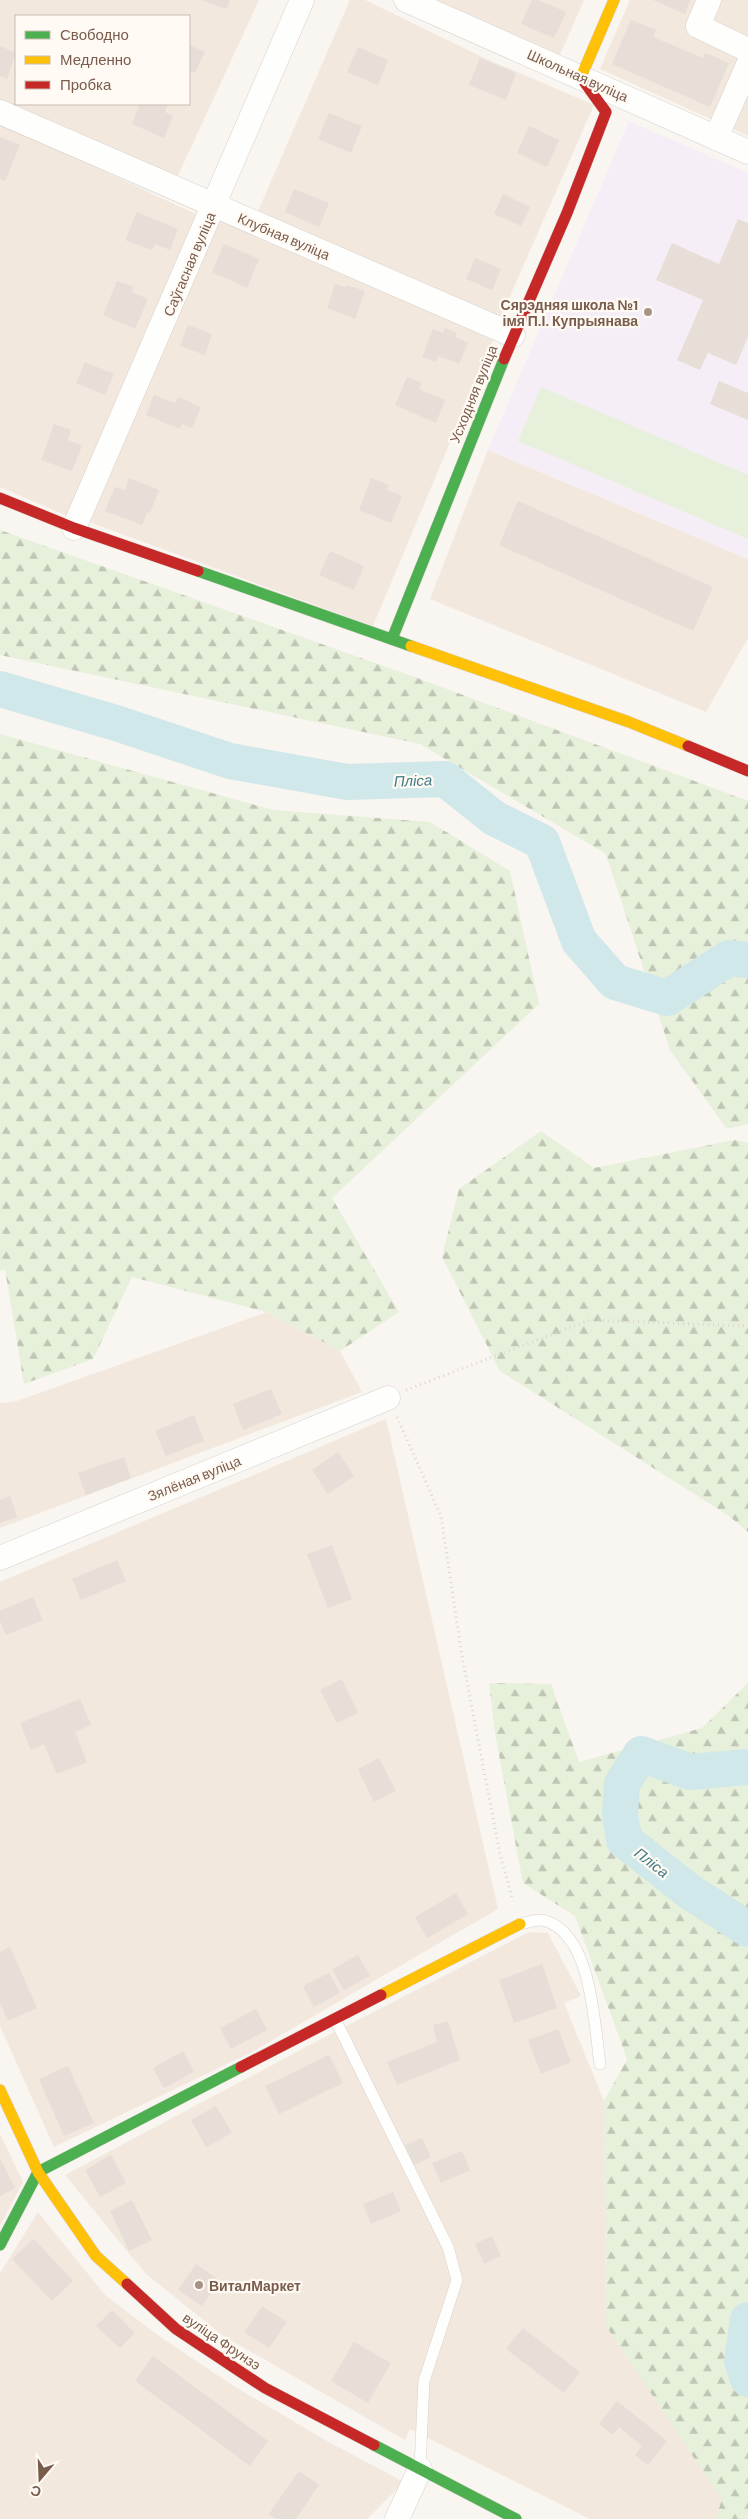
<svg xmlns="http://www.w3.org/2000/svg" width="748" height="2519" viewBox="0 0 748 2519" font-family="Barlow,sans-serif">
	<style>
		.residential { fill: #f2e8de; fill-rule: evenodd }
		.education { fill: #f6eef6 }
		.forest { fill: url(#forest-firs) }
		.park { fill: #e7f0db }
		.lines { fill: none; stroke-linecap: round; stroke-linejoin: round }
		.river { stroke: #d0e8ea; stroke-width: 36 }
		.building { fill: #e6ded7 }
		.lane-casing { stroke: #d7d1cb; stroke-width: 12 }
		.street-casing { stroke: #d7d1cb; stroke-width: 25 }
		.fast-casing { stroke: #d9d2cb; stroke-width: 12 }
		.slow-casing { stroke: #d9d2cb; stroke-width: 12 }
		.jam-casing { stroke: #d9d2cb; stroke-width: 12 }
		.path { stroke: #dcd5d0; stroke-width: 3; stroke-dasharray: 1 4; stroke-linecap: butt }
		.lane { stroke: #fefefd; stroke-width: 11 }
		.street { stroke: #fefefd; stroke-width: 24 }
		.fast { stroke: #4caf50; stroke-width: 11 }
		.slow { stroke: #ffc107; stroke-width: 11 }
		.jam { stroke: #c62828; stroke-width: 11 }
		.poi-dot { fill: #a69286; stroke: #fffaf3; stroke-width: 2 }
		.labels { text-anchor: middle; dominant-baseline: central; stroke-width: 4.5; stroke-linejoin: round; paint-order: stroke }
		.street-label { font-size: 14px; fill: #7a5c4d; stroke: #fffaf3 }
		.poi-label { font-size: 14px; font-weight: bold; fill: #7a5c4d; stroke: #fffaf3; text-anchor: end }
		.water-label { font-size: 15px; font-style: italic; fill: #437c86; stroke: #fffaf3 }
	</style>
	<defs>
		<pattern id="forest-firs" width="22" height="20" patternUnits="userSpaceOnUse" patternTransform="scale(1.25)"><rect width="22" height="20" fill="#e7f0db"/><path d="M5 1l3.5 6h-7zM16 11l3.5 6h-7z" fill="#c0c6b4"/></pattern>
	</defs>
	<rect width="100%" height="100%" fill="#f9f5f0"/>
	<g class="residential">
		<path d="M0 0H259L175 182 0 102ZM16 16H189V104H16Z"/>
		<polygon points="350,0 365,0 480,56 594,105 500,319 255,218"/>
		<polygon points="430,0 584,0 559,57"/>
		<polygon points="630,0 748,0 748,136 600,69"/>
		<polygon points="0,123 200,216 72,518 0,487"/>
		<polygon points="217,220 495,335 373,626 86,521"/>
		<polygon points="488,450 748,559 748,638 706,712 430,599"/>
		<polygon points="267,1312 340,1351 362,1392 0,1528 0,1403 17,1401"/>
		<polygon points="386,1419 498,1909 250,2053 54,2147 0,2026 0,1582"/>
		<polygon points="529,1932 548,1933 581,1996 564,2003 604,2101 606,2326 723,2500 715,2519 590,2519 410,2429 405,2440 225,2337 146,2274 65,2175 325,2037"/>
		<polygon points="0,2134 23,2182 0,2226"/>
		<polygon points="38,2212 105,2295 159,2336 232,2385 325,2440 404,2482 367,2519 0,2519 0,2273"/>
	</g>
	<polygon class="education" points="629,121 748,173 748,559 488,450"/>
	<g class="forest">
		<polygon points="0,530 420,679 748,801 748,1124 727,1129 670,1050 606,854 420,744 0,655"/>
		<polygon points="0,734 273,810 430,822 510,871 539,1004 332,1198 399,1312 340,1351 267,1312 132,1277 93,1359 24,1384 5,1269 0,1271"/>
		<polygon points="541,1131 594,1168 735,1140 748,1143 748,1532 729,1516 500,1371 442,1257 459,1189"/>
		<polygon points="489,1683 551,1684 579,1762 702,1728 748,1683 748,2519 715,2519 722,2500 606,2326 604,2101 627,2059 575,1916 523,1883 495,1733"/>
	</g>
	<polygon class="park" points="541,387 748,475 748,539 518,441"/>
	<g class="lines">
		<g class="river">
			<polyline points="0,689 116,723 230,761 347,782 445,779 494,818 542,842 579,941 615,982 667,998 729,958 748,960"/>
			<polyline points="748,1767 690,1772 641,1754 622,1784 620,1814 624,1840 690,1892 748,1929"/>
			<polyline points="748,2320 742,2361 748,2379"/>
		</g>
	</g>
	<g class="building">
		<polygon points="200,0 230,0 227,9"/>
		<polygon points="532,0 538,0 566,12 554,38 521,24"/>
		<polygon points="653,0 690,0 685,14"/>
		<polygon points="631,20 656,30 653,37 703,58 705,53 729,63 710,107 612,64"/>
		<polygon points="189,45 205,52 195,73 189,70"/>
		<polygon points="0,46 16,53 7,79 0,76"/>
		<polygon points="358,47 388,60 378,85 347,72"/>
		<polygon points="480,58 516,73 506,100 469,85"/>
		<polygon points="140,104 168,104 165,112 173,116 164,138 132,124"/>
		<polygon points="329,113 362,126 351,153 318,139"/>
		<polygon points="529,126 559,140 547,167 517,153"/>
		<polygon points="0,137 20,145 5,181 0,179"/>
		<polygon points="294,189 329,203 319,227 285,212"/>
		<polygon points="503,194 530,207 521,226 494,214"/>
		<polygon points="137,212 178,229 170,250 155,244 152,250 125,240"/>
		<polygon points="738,219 748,223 748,337 736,365 708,353 700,370 677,360 703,300 656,280 672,243 719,264"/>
		<polygon points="224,244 259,259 247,288 212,272"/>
		<polygon points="475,258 501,269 492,290 466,279"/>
		<polygon points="117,281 134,287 132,292 148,299 135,329 103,315"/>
		<polygon points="335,284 346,287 347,285 365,291 355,319 327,308"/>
		<polygon points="188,325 212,334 205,355 180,346"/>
		<polygon points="445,328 457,333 455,337 468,343 459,364 438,356 436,362 422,357 433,329 443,333"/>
		<polygon points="85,362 114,374 105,395 76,383"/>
		<polygon points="407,377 422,383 419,389 445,400 436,423 395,405"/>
		<polygon points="719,381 748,393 748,420 710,404"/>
		<polygon points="154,395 175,403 178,397 201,407 192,428 182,424 180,429 146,415"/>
		<polygon points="54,424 71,430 68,440 82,446 72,471 41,460"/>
		<polygon points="129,478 159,490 150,513 147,512 142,525 105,511 115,487 125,490"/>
		<polygon points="371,478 389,485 387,490 402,496 391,523 359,510"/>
		<polygon points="518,501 713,587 693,631 499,545"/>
		<polygon points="330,551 364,566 354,590 319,575"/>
		<polygon points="271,1389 282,1414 243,1430 233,1404"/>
		<polygon points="194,1415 204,1441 166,1456 155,1431"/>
		<polygon points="338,1452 354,1476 328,1494 312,1470"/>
		<polygon points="124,1457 131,1478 86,1495 78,1473"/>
		<polygon points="10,1496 17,1517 0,1523 0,1500"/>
		<polygon points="332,1545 352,1599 328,1608 307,1554"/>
		<polygon points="117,1560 126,1581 81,1600 72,1579"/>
		<polygon points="33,1597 43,1620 6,1635 0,1621 0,1611"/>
		<polygon points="342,1679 358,1713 337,1723 320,1690"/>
		<polygon points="80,1699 91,1725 75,1732 87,1762 57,1774 44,1744 31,1750 20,1723"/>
		<polygon points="379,1758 396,1791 374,1802 358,1769"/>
		<polygon points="456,1893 468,1914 427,1938 415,1917"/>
		<polygon points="10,1947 37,2008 8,2021 0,2003 0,1952"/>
		<polygon points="358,1955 370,1976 344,1990 332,1969"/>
		<polygon points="542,1964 557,2008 514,2023 499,1980"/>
		<polygon points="329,1973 340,1993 314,2007 303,1986"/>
		<polygon points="256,2009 267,2030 231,2049 220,2028"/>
		<polygon points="448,2021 460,2060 397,2085 387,2062 437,2042 433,2025"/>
		<polygon points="558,2029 571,2062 541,2074 528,2040"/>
		<polygon points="183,2051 194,2072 164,2088 153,2068"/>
		<polygon points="329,2055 343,2083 279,2114 265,2086"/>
		<polygon points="68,2066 94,2123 64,2136 39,2079"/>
		<polygon points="216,2106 232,2133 206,2147 191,2120"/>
		<polygon points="422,2138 431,2157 414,2165 405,2145"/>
		<polygon points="462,2151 470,2170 441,2183 432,2163"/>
		<polygon points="111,2155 126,2183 100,2197 85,2170"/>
		<polygon points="0,2158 15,2188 0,2196"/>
		<polygon points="393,2192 401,2211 371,2224 363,2204"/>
		<polygon points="132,2200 152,2240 129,2251 110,2211"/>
		<polygon points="492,2236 501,2256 484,2264 475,2244"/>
		<polygon points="34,2239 73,2281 52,2301 12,2259"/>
		<polygon points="196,2264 220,2281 202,2306 178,2290"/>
		<polygon points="262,2306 287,2322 269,2348 244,2332"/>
		<polygon points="112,2310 135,2333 120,2348 96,2326"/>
		<polygon points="523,2328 580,2372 564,2393 506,2349"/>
		<polygon points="354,2342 391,2363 368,2403 331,2381"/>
		<polygon points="153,2356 268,2441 250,2466 135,2381"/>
		<polygon points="617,2401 667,2441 648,2465 635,2455 642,2446 619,2427 612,2435 599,2424"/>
		<polygon points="299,2471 319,2485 296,2519 276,2519 269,2514"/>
	</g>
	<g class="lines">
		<defs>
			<g id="lane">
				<path d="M520 1924C527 1923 539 1918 546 1921 592 1936 594 2023 600 2064"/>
				<polyline points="335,2019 448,2247 457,2280 424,2381 420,2467"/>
			</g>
			<g id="street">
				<polyline points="406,0 748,152"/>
				<polyline points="709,0 698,26 748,50"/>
				<polyline points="0,112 513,335"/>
				<polyline points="716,138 748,65"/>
				<polyline points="74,528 302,0"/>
				<polyline points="0,1558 388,1398"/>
				<polyline points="397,2519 420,2469"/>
			</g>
			<g id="fast">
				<polyline points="198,571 411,646"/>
				<polyline points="392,639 504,359"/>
				<polyline points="0,2245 38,2172 241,2067"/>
				<polyline points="374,2445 516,2519"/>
			</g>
			<g id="slow">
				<polyline points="585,83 581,77 614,0"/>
				<polyline points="411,646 629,722 688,746"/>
				<polyline points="381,1995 520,1924"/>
				<polyline points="0,2090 38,2172 96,2256 127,2284"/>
			</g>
			<g id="jam">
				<polyline points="504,359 567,213 606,112 585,83"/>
				<polyline points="0,498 74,528 198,571"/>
				<polyline points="688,746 748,771"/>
				<polyline points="241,2067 381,1995"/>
				<polyline points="127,2284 176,2329 265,2388 374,2445"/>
			</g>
		</defs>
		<use href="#lane" class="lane-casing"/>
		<use href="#street" class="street-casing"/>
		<use href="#fast" class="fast-casing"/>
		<use href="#slow" class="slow-casing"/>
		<use href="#jam" class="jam-casing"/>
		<g class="path">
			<polyline points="406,1390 590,1320 748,1326"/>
			<polyline points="397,1417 441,1516 462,1656 500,1854 513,1901"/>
		</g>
		<use href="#lane" class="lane"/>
		<use href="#street" class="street"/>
		<use href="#fast" class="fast"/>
		<use href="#slow" class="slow"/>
		<use href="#jam" class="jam"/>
	</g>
	<g class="poi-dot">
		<circle cx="648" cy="312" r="5"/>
		<circle cx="199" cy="2285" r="5"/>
	</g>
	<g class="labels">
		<g class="street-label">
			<text transform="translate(578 75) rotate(24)">Школьная вуліца</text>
			<text transform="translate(284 236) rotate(23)">Клубная вуліца</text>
			<text transform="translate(189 264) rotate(-67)">Саўгасная вуліца</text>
			<text transform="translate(473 394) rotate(-68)">Усходняя вуліца</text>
			<text transform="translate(194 1478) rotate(-22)">Зялёная вуліца</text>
			<text transform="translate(222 2341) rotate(34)">вуліца Фрунзэ</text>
		</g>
		<g class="poi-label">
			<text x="638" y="304">Сярэдняя школа №1<tspan x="638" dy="16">імя П.І. Купрыянава</tspan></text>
			<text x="209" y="2285" text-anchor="start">ВиталМаркет</text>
		</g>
		<g class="water-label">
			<text transform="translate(413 780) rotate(-2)">Пліса</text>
			<text transform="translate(652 1862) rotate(38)">Пліса</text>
		</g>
	</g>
	<rect x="15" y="15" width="175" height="90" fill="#fffaf3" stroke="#cabbb1"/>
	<rect x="25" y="31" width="25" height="8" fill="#4caf50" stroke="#cabbb1"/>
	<text x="60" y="40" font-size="15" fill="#7a5c4d">Свободно</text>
	<rect x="25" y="56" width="25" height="8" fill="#ffc107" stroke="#cabbb1"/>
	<text x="60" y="65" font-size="15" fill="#7a5c4d">Медленно</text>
	<rect x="25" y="81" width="25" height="8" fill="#c62828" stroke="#cabbb1"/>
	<text x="60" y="90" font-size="15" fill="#7a5c4d">Пробка</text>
	<g transform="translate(40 2479) rotate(199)" stroke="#fffaf3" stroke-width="4" paint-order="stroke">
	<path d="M0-4L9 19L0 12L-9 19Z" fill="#7a5c4d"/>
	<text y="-8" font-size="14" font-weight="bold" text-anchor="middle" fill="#7a5c4d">С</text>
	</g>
</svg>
